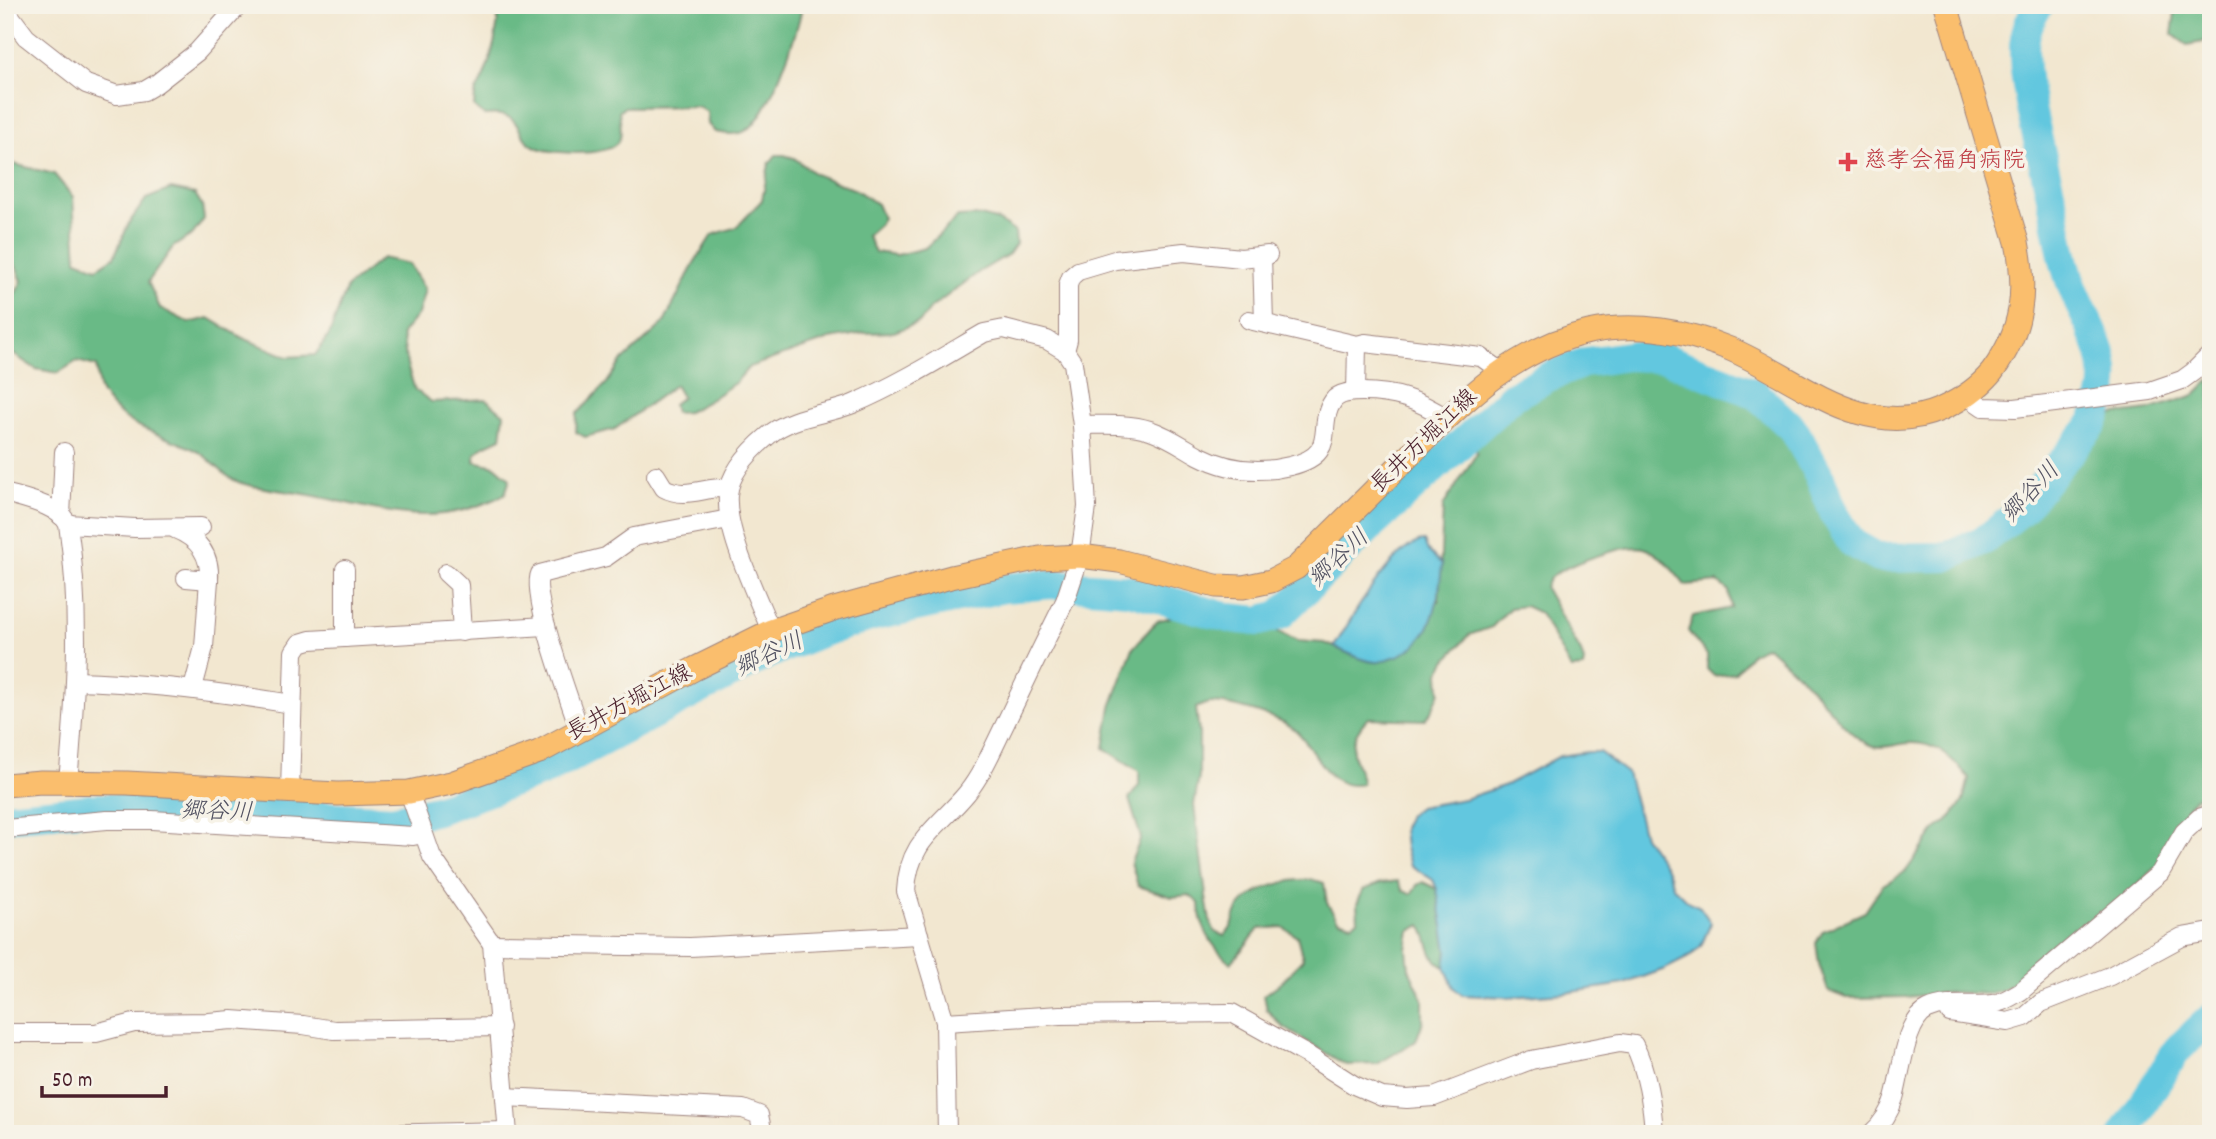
<svg xmlns="http://www.w3.org/2000/svg" width="2216" height="1139" viewBox="0 0 2216 1139" font-family="Dekko,'Klee One',sans-serif">
	<style>
		.forest { fill: #69ba86; stroke: #5a6c58; stroke-width: 2 }
		.water { fill: #62c7df; stroke: #567385; stroke-width: 2 }
		.lines { fill: none; stroke-linecap: round; stroke-linejoin: round }
		.river { stroke: #62c7df; stroke-width: 30 }
		.minor-casing { stroke: #9e837e; stroke-width: 20 }
		.major-casing { stroke: #9e837e; stroke-width: 25 }
		.minor { stroke: #fff; stroke-width: 18 }
		.major { stroke: #fabe6d; stroke-width: 23 }
		.health-dot { fill: #e0444e; stroke: #f7f3e8; stroke-width: 2.5 }
		.labels { text-anchor: middle; dominant-baseline: central; stroke-width: 7; stroke-linejoin: round; paint-order: stroke }
		.health-label { font-size: 23px; fill: #be3a42; stroke: #f7f3e8; text-anchor: start }
		.street-label { font-size: 23px; fill: #4a1f2b; stroke: #f7f3e8 }
		.water-label { font-size: 24px; font-style: italic; fill: #515161; stroke: #f7f3e8 }
	</style>
	<rect width="100%" height="100%" fill="#f7f3e8"/>
	<filter id="ink" filterUnits="userSpaceOnUse"><feTurbulence type="fractalNoise" baseFrequency=".0143" numOctaves="2"/><feDisplacementMap in="SourceGraphic" scale="14" xChannelSelector="R" yChannelSelector="G"/><feConvolveMatrix kernelMatrix="1 2 1 2 8 2 1 2 1" color-interpolation-filters="sRGB"/></filter>
	<filter id="wash" filterUnits="userSpaceOnUse"><feTurbulence type="fractalNoise" baseFrequency=".00686" numOctaves="4" result="noise"/><feDisplacementMap in="SourceGraphic" scale="28" xChannelSelector="R" yChannelSelector="G"/><feGaussianBlur stdDeviation="1.57" result="paint"/><feColorMatrix in="noise" values="0 0 0 0 0 0 0 0 0 0 0 0 0 0 0 0 0 1.4 0 .05"/><feComposite in="paint" operator="in"/></filter>
	<g filter="url(#wash)">
		<rect width="100%" height="100%" fill="#f2e7d0"/>
		<g class="forest">
			<path d="M499 5H802C799 31 769 116 747 130 739 136 725 134 715 132L708 124 707 112 697 106 625 107 619 111C620 119 622 131 620 138 614 158 554 154 538 148 511 137 528 110 484 115L474 107C475 87 477 92 484 76 493 54 498 29 499 5Z"/>
			<polygon points="2176,5 2211,5 2211,35 2203,42 2187,45 2172,34"/>
			<polygon points="776,155 784,155 794,158 815,174 856,190 877,204 883,218 877,227 867,236 875,252 897,255 925,248 958,217 981,216 999,221 1015,232 1016,244 1009,254 979,272 931,308 920,322 894,332 864,333 830,339 749,367 736,382 710,400 688,412 675,413 673,404 682,397 675,385 615,429 585,437 576,432 577,414 606,384 621,362 664,323 694,263 712,235 737,227 762,200 769,164"/>
			<path d="M5 162 54 174 73 197 77 260 97 268 114 257 129 223 146 199 171 189 195 194 202 205 204 219 193 234 173 247 148 282 160 308 189 323 209 318 243 338 288 357 315 355 329 335 347 287 382 258 409 264 425 290 418 314 402 334 407 365 415 390 432 402 486 399 504 414 501 438 484 446 475 454 474 461 495 466 510 479 505 494C434 531 388 511 315 496 291 491 265 490 241 483 226 479 213 461 199 452 165 434 122 429 101 392 97 385 98 373 96 366L77 361 58 373 36 369 7 350 5 344V313L22 281 15 264 5 259Z"/>
			<path d="M1636 353 1691 359 1755 385 1797 418 1851 536 1878 554 1943 553 2014 510 2067 455 2093 417 2149 410 2195 395 2211 379V791L2194 798 2179 820 2162 862 2095 924 2021 979 2002 990 1986 994 1953 992 1906 997 1846 998 1828 991 1819 964 1816 943 1823 931 1865 912 1883 885 1906 871 1936 829 1950 819 1963 801 1969 778C1950 755 1932 739 1901 744 1891 746 1878 749 1868 744 1848 735 1829 707 1814 691 1799 675 1783 661 1767 646L1752 653 1735 673 1714 676 1707 669V655L1688 631 1693 616 1731 608 1729 591 1718 582 1685 585C1674 572 1661 553 1644 548 1626 543 1562 566 1550 578 1549 579 1545 587 1545 588L1581 652 1584 662 1583 668 1571 669 1540 613 1525 606 1510 608 1492 627 1469 635 1448 658 1439 672 1440 692 1431 712 1424 720 1368 718C1356 730 1348 746 1356 763 1359 772 1362 775 1362 784 1324 793 1316 743 1290 726 1275 716 1229 703 1211 703 1206 703 1201 706 1196 708L1199 732V777L1194 805 1207 903 1210 921 1215 932 1224 936C1237 924 1231 919 1239 908 1255 886 1300 874 1324 883L1327 903 1338 920 1352 924 1358 920 1357 904 1363 890 1381 883 1398 881 1403 891 1411 894 1417 885 1423 882 1437 889 1447 951 1445 967C1427 959 1431 940 1421 925L1410 931 1407 949 1409 969 1423 999V1021L1416 1041 1377 1064 1346 1065 1283 1027 1267 1010 1264 995 1282 982 1303 959 1297 936 1282 927 1259 929 1231 963C1213 949 1199 926 1199 903L1189 895 1172 897 1138 886 1131 862 1141 838 1129 799 1139 785V771L1104 748 1111 707 1133 648 1157 621 1179 615 1233 629 1275 630 1297 641 1325 643 1334 647 1439 601 1443 506 1477 453 1471 429C1498 400 1543 369 1582 360 1599 355 1618 355 1636 353Z"/>
		</g>
		<g class="water">
			<path d="M1424 541 1428 551 1442 564C1439 602 1433 647 1391 658 1386 660 1380 663 1375 662 1362 661 1346 652 1334 647 1350 621 1393 543 1424 541Z"/>
			<polygon points="1588,752 1599,752 1627,773 1644,836 1665,866 1674,888 1686,900 1700,907 1711,923 1701,946 1691,956 1665,969 1624,984 1565,993 1508,997 1462,995 1454,988 1445,967 1447,951 1437,889 1433,880 1410,865 1405,848 1403,828 1409,815 1419,807 1464,799 1506,785 1560,756"/>
		</g>
		<g class="lines">
			<g class="river">
				<path d="M5 817 101 808 216 810 393 820 437 810 547 770 770 653 820 633 873 616 1004 588 1051 584 1129 590 1229 618 1259 621 1280 615 1368 529 1513 396 1548 377 1586 362 1629 356 1665 358 1756 394 1794 430 1819 475 1835 515 1852 543 1879 558 1946 557 1986 539 2021 511 2093 424C2123 357 2086 333 2068 274 2060 249 2057 221 2051 196 2042 154 2024 92 2024 50 2024 32 2030 19 2039 5"/>
				<polyline points="2124,1134 2177,1050 2211,1018"/>
			</g>
		</g>
	</g>
	<g filter="url(#ink)">
		<g class="lines">
			<defs>
				<g id="minor">
					<polyline points="5,9 26,37 86,84 117,95 144,91 156,84 197,52 239,5"/>
					<polyline points="1262,256 1264,323"/>
					<polyline points="1249,320 1357,345 1356,392"/>
					<polyline points="1357,345 1365,343 1481,357 1501,371"/>
					<polyline points="1065,351 1068,340 1068,285 1071,277 1078,271 1115,260 1184,252 1241,258 1268,255"/>
					<polyline points="1967,396 1983,407 2015,408 2150,391 2182,380 2193,372 2211,354"/>
					<path d="M1082 425C1104 425 1128 423 1150 430 1168 436 1182 446 1198 455 1227 470 1258 474 1290 466 1341 454 1315 427 1333 401 1339 392 1352 392 1362 392 1395 392 1419 400 1446 418"/>
					<path d="M656 475 664 488C686 500 706 486 729 488"/>
					<path d="M5 493C25 499 58 505 68 524 81 613 76 693 68 782"/>
					<polyline points="61,516 64,452"/>
					<polyline points="68,524 135,528 201,527"/>
					<path d="M175 529C198 538 211 555 209 580L186 578"/>
					<polyline points="446,573 459,585 462,632"/>
					<path d="M771 631C757 596 725 532 728 495 730 472 751 450 769 435 791 416 826 415 853 404 898 385 941 358 984 333L1004 329 1047 340 1065 351 1073 363 1082 425 1087 507 1080 556 1065 601C1045 641 1025 682 1006 722 994 746 983 773 967 793 938 828 908 841 906 891L945 1022 947 1134"/>
					<polyline points="345,638 345,569"/>
					<path d="M76 681C149 683 220 692 292 704"/>
					<polyline points="193,688 204,647 209,580"/>
					<path d="M580 731C571 704 530 594 540 574L606 557 634 537 729 519"/>
					<polyline points="290,791 294,652 300,643 310,640 546,626"/>
					<polyline points="409,792 432,857 492,944 508,1134"/>
					<polyline points="5,829 107,820 152,820 413,836 423,834"/>
					<polyline points="492,944 690,947 919,935"/>
					<polyline points="1950,1013 2008,1022 2025,1017 2041,1003 2110,976 2182,937 2211,932"/>
					<path d="M945 1022 1060 1015 1232 1013 1309 1056 1354 1085 1382 1097 1407 1099 1434 1097 1531 1060 1620 1043 1634 1045C1646 1067 1653 1108 1654 1134"/>
					<polyline points="5,1033 96,1033 134,1023 209,1022 232,1020 303,1025 334,1030 500,1027"/>
					<polyline points="505,1097 743,1109 759,1115 763,1134"/>
					<polyline points="375,1134 507,1131"/>
					<path d="M1871 1134C1882 1124 1890 1112 1894 1098 1901 1075 1905 1020 1928 1010 1950 1000 1975 1008 1997 1003 2005 1001 2014 995 2021 991L2160 873 2184 832 2199 818 2211 814"/>
				</g>
				<path id="major" d="M5 785 41 782 127 783 338 794 409 792 451 783 539 752 694 669 771 631 834 609 951 577 1040 558 1080 556 1119 561 1216 586 1243 587 1271 581 1296 568C1332 532 1369 496 1405 460 1459 406 1511 349 1589 332 1636 322 1686 331 1730 349 1797 377 1863 443 1941 409 1961 400 1978 389 1992 372 2023 330 2027 292 2017 242L1946 5"/>
			</defs>
			<use href="#minor" class="minor-casing"/>
			<use href="#major" class="major-casing"/>
			<use href="#minor" class="minor"/>
			<use href="#major" class="major"/>
		</g>
	</g>
	<path class="health-dot" d="M1844.5 151.5h7v7h7v7h-7v7h-7v-7h-7v-7h7z"/>
	<g class="labels">
		<g class="health-label">
			<text x="1864" y="162">慈孝会福角病院</text>
		</g>
		<g class="street-label">
			<text transform="translate(1425 442) rotate(-44)">長井方堀江線</text>
			<text transform="translate(630 704) rotate(-28)">長井方堀江線</text>
		</g>
		<g class="water-label">
			<text transform="translate(2032 493) rotate(-47)">郷谷川</text>
			<text transform="translate(1340 559) rotate(-43)">郷谷川</text>
			<text transform="translate(770 656) rotate(-25)">郷谷川</text>
			<text transform="translate(217 813) rotate(2)">郷谷川</text>
		</g>
	</g>
	<rect width="2216" height="1139" fill="none" stroke="#f7f3e8" stroke-width="28"/>
	<path d="M42 1086v10h124v-10" fill="none" stroke="#4a1f2b" stroke-width="3.5"/>
	<text x="52" y="1086" font-size="21" fill="#4a1f2b" stroke="#f7f3e8" stroke-width="5" paint-order="stroke">50 m</text>
</svg>
